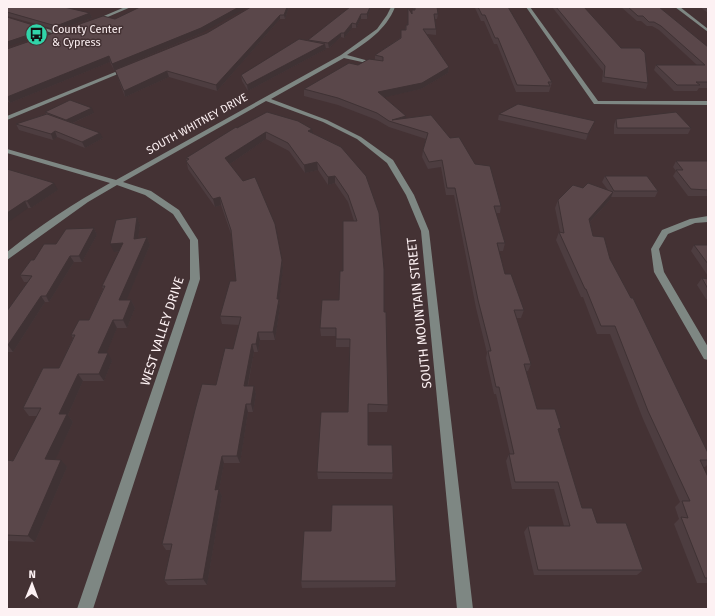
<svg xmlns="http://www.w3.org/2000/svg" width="715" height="616" viewBox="0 0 715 616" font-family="'Fira Sans',sans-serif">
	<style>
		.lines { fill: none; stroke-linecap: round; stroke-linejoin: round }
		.minor { fill: #7e8783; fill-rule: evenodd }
		.wall { fill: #4d3d40 }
		.shaded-wall { fill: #3f3234 }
		.building { fill: #5a474a; stroke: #3f3234 }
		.labels { text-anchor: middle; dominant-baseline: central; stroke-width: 3; stroke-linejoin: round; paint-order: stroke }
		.far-poi-label { font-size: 11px; fill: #fdf1f3; stroke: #443234; text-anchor: start }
		.far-street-label { font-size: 11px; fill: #fdf1f3; stroke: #443234 }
		.street-label { font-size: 13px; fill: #fdf1f3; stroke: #443234 }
	</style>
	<rect width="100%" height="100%" fill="#443234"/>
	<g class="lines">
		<g class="minor">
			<polygon points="125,7 131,7 96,22 92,21"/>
			<path d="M391 7H395C386 30 367 42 347 55L380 64V66L344 58 271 99 327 120 361 137 393 160 414 195 429 231 473 609H457L421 231 406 195 387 163 357 139 323 122 266 101 123 182 151 191 179 210 198 240 200 279 93 609H77L190 279V240L173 214 145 195 117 185 88 202 7 260V252C39 226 74 203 110 183L7 153V149L116 180 341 55 377 29 387 15Z"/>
			<polygon points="526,7 530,7 598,101 708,101 708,105 594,104"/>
			<polygon points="675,7 680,7 708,29 708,32"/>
			<polygon points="34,25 61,33 61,34 59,35 32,27"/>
			<polygon points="125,68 130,69 7,120 7,116"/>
			<polygon points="708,216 708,222 695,223 668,234 659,249 664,272 708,347 708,360 704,359 654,272 651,249 662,230 690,219"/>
		</g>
	</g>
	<g class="wall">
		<polygon points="7,7 90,13 92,18 58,30 7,16"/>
		<polygon points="251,7 289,7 285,19 280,19 217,91 169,77 125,97 115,70 207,33"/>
		<polygon points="290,7 371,7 367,19 361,19 356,28 352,28 344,38 341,37 329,48 326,48 326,49 248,91 242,81 241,75 308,40 349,8 290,8"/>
		<polygon points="413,7 508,7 552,82 549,92 516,92 497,44 494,44 484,21 481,21 475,8 437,8 438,14 437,19 435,19 436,29 436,35 427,34 449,67 448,73 421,89 384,97 406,116 406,118 431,115 501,206 500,213 496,213 505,243 503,251 499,251 505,274 524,310 521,318 516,318 531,364 528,371 526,371 537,409 559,432 582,508 643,570 637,575 534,575 524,532 528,526 564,526 554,489 512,489 506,461 509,454 510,454 496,394 494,394 486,358 487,353 476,308 454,195 446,195 441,167 428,169 422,157 423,150 426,139 389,127 377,120 338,105 304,96 304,89 358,65 375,60 375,55 400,38 405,30 406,25 407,25 412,13 412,10 414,10"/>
		<polygon points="552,7 584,7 621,48 648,83 646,89 602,82 603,71"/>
		<polygon points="621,7 659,7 708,47 708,88 699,88 697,91 674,91 654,70 656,65 697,65 659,30 652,26 647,26 641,21 637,21"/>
		<polygon points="700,7 708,7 708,13"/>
		<polygon points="115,19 202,33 114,70 110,62 10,103 7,101 7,49"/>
		<polygon points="45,112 94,113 73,123 103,138 85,148 57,137 53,140 19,130 16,124 46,114"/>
		<polygon points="499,114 593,126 586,140 498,120"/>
		<polygon points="616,119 691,128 688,134 614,134 614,125"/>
		<polygon points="237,128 313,133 341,147 384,312 388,405 387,412 368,412 368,445 393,473 392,479 318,479 317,472 348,412 350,347 336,347 336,336 321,336 320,328 339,300 343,271 354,221 348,202 335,183 328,185 318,170 305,173 289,151 266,139 230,164 282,260 283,268 279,299 280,307 275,340 260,340 258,352 254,352 248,386 254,386 256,394 253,412 248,412 240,463 224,463 219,490 222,496 207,585 168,585 164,580 171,550 166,550 162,544 216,385 233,349 239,325 222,324 220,316 236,281 231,234 221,205 215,207 188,169 186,158"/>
		<polygon points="676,161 708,161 708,196 688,196 673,176 676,171 673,167"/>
		<polygon points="7,169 58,190 31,208 28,208"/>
		<polygon points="605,176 658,191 655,197 611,197 611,196 610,200 590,222 593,236 610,259 708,453 708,464 705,467 703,467 708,477 708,583 697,583 674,524 679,519 675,507 680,502 643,419 610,334 597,334 583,297 581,297 556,240 559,232 560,232 555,208 558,200 583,188 608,190 602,182"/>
		<polygon points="137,217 140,225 138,238 147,237 150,245 126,300 131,300 135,308 127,328 117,328 106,353 112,361 104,381 83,381 68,415 73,422 55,460 67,467 35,542 7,541 7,462 13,461 37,416 29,416 23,408 59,368 73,338 71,335 89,320 103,289 102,286 119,252 114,252"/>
		<polygon points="94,228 97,235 82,262 74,262 49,302 45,302 13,352 7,352 7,311 28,282 24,282 20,275 34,260 56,244"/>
		<polygon points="694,245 708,245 708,276 691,251"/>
		<polygon points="702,278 708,279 708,300 706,299 697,285"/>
		<polygon points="331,531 396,581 395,587 302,588 301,581"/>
	</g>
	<g class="shaded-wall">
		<polygon points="239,7 248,7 202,33 114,70 112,64"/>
		<polygon points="287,7 289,7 285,19 284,15"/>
		<polygon points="370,7 371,7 367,19 367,14"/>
		<polygon points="90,13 92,18 58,30 56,26"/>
		<polygon points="361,14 361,19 356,28 356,24"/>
		<polygon points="280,15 280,19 217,91 216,85"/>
		<polygon points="352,23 352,28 344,38 344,33"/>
		<polygon points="46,29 48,34 7,47 7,42"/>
		<polygon points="341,33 341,37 329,48 328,43"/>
		<polygon points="325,44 326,49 248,91 247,85"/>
		<polygon points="109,56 110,62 10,103 7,97"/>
		<polygon points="449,67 448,73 421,89 377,99 378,92"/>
		<polygon points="167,71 169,77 125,97 124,91"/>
		<polygon points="92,108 94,113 68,125 66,120"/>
		<polygon points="406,116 406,123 392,120"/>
		<polygon points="595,121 593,126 586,140 588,134"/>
		<polygon points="312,129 313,136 308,131"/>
		<polygon points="55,131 57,137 53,140 51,134"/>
		<polygon points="266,132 266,139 227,166 225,158"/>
		<polygon points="100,133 103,138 85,148 82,142"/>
		<polygon points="317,162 318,170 305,173 304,165"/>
		<polygon points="335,176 335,183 328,185 328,177"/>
		<polygon points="54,183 58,190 31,208 27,201"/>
		<polygon points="613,192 610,200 586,226 589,219"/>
		<polygon points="220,197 221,205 215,207 213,199"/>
		<polygon points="25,201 28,208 7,223 7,213"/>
		<polygon points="137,217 140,225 137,246 134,239"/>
		<polygon points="94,228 97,235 82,262 79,256"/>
		<polygon points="147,237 150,245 123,308 119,300"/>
		<polygon points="123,243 126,251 114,252 110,244"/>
		<polygon points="70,256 74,262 49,302 46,296"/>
		<polygon points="282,260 283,268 279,301 279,299 280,307 275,340 273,332 277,299"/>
		<polygon points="41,296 45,302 13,352 8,345"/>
		<polygon points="131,300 135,308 127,328 123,320"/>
		<polygon points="113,320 117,328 103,361 98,353"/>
		<polygon points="258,332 260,340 258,352 256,344"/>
		<polygon points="252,344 254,352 246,394 244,386"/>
		<polygon points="108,353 112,361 104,381 99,374"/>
		<polygon points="78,374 83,381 68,415 73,422 52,467 45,459 59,414"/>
		<polygon points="254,386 256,394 253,412 251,404"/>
		<polygon points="246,404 248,412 240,463 237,456"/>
		<polygon points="222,456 224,463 219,490 222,496 207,585 203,579 215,490"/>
		<polygon points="61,460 67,467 35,542 28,536"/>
	</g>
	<g class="building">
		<polygon points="7,7 64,7 90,13 56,26 7,12"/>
		<polygon points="140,7 239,7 201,28 112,64 109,56 7,97 7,49 103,16 115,19"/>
		<polygon points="251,7 287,7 284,15 280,15 216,85 167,71 124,91 115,70 207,33"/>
		<polygon points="350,7 370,7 367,14 361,14 356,24 352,23 344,33 341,33 328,43 308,40"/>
		<polygon points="415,7 437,7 438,14 434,14 436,29 423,29 449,67 422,83 378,92 406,116 392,120 431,115 450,138 459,137 475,164 490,166 501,206 494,206 505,243 497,243 505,274 511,274 524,310 514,310 531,364 524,364 537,409 555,409 561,428 558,429 582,508 592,508 597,523 626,523 643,570 538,570 528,526 570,526 558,482 515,482 509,454 514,454 499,387 496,387 488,351 491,351 478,300 455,188 447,188 442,160 429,162 423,150 428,133 389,121 377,113 338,98 304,89 349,63 358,65 369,59 383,61 383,57 375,55 401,38 401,30 406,30 406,25 408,25 408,8 412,14 412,10 415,10"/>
		<polygon points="478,7 508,7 552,82 548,82 550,86 517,85 498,38 495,38 485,15 482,15"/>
		<polygon points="556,7 584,7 621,48 640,48 645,53 648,83 604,77 605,66"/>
		<polygon points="628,7 659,7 708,47 708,82 696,82 700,85 677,85 656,65 705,65 661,26 654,22 649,22 643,16 638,16"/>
		<polygon points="7,17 46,29 7,42"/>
		<polygon points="299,39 325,44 247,85 241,75"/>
		<polygon points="70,100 92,108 66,120 45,112"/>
		<polygon points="518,104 595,121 588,134 499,114"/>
		<polygon points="267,112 298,121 312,129 308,131 341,147 366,176 379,213 384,269 384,312 386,312 388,405 368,404 368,445 392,445 393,473 317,472 321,412 348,412 350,339 336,339 336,328 320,328 322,300 339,300 340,271 343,271 343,221 357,221 348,195 335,176 328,177 317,162 304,165 288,143 266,132 225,158 243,181 255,177 275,224 282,260 277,299 279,299 273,332 258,332 256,344 252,344 244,386 254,386 251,404 246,404 237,456 222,456 215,490 219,489 203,579 164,580 172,544 162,544 195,410 202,384 216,385 225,348 233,349 241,317 220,316 230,281 236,281 231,230 220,197 213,199 186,161 189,159 186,158 236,127 237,128"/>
		<polygon points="676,112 691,128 617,128 616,119"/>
		<polygon points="47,114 100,133 82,142 55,131 51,134 16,124"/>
		<polygon points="676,161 708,161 708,190 691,189 676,170 683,170"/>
		<polygon points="7,169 54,183 27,201 25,201 7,213"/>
		<polygon points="605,176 647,176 658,191 614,191"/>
		<polygon points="588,183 613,192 589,219 593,236 604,237 610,259 631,298 633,298 708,453 708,460 700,460 708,477 708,578 705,578 681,517 688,518 682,501 690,501 648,411 615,326 601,326 586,289 585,289 559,232 564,233 558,200 573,185 583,188"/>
		<polygon points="137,217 134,239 147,237 119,300 131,300 123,320 113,320 98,353 108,353 99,374 78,374 59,414 67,414 45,459 61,460 28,536 7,535 7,462 8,460 13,461 41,408 23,408 43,368 59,368 75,335 71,335 79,320 89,320 105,286 102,286 123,243 110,244 116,220"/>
		<polygon points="94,228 79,256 70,256 46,296 41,296 8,345 7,345 7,311 32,276 20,275 31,260 34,260 44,244 56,244 66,229"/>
		<polygon points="694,245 708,245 708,264"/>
		<polygon points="702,278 708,279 708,289"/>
		<polygon points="332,505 393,505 396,581 301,581 304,531 331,531"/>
	</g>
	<defs>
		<symbol id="bus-disc" viewBox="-11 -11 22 22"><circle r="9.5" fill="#31d4a9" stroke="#443234"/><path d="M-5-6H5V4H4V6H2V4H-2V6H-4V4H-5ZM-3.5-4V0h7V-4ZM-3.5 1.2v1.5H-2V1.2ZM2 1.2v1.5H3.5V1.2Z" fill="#111"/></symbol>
	</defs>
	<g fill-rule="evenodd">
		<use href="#bus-disc" x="24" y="22" width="25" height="25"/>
	</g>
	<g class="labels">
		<g class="far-poi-label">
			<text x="52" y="29">County Center<tspan x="52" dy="13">&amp; Cypress</tspan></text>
		</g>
		<g class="far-street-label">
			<text transform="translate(197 124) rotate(-29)">SOUTH WHITNEY DRIVE</text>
		</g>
		<g class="street-label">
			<text transform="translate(419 313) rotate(-96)">SOUTH MOUNTAIN STREET</text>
			<text transform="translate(162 331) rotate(-72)">WEST VALLEY DRIVE</text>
		</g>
	</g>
	<rect width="715" height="616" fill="none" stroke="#fdf1f3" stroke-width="16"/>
	<g transform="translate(32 584) rotate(1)" stroke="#443234" stroke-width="3" paint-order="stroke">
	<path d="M0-3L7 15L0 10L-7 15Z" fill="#fdf1f3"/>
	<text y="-6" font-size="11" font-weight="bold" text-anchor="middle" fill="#fdf1f3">N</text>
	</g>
</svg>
